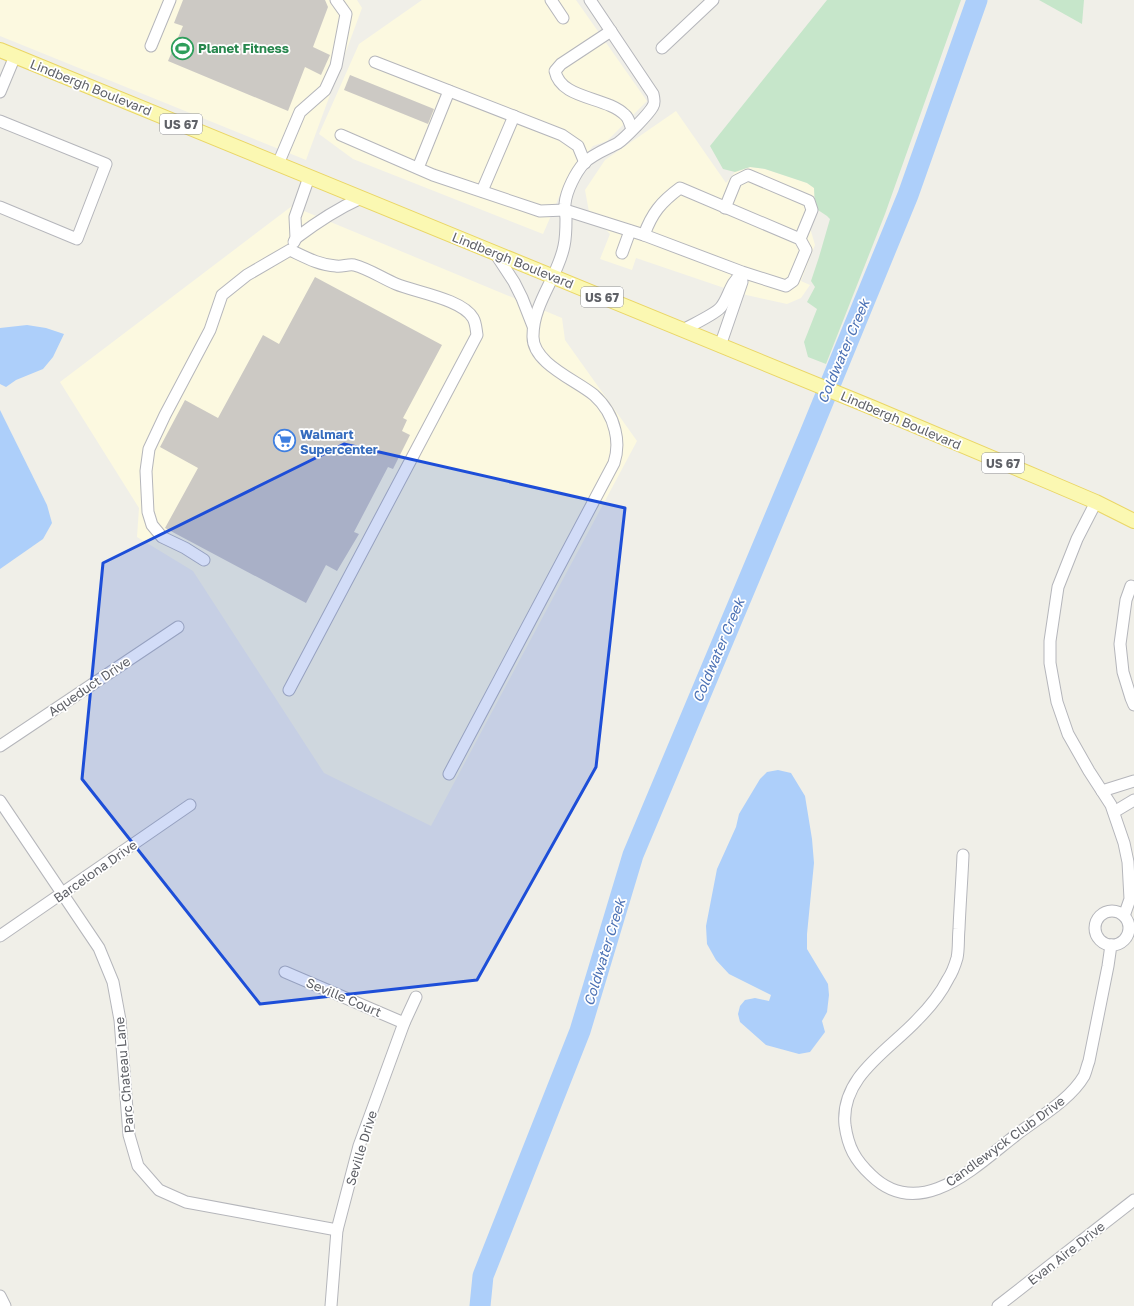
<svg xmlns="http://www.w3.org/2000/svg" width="1134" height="1306" viewBox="0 0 1134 1306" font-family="'Golos Text',sans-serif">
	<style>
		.commercial { fill: #fcf9e0 }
		.green { fill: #c6e6ca }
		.water { fill: #adcffa }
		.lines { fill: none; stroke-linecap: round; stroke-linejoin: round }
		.river { stroke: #adcffa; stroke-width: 21 }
		.building { fill: #ccc9c4 }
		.minor-casing { stroke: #b5b6bb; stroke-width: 13 }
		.major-casing { stroke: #ead666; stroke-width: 16 }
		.minor { stroke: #fff; stroke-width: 11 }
		.major { stroke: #fbf8b2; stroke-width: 14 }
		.marked { fill: #1d4ed8; fill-opacity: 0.2; stroke: #1d4ed8; stroke-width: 3; stroke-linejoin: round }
		.labels { text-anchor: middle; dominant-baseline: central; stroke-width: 3.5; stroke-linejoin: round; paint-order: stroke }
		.shield { fill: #fff; stroke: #8f9095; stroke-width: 1 }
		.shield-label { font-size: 12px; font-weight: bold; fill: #5f6167 }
		.leisure-label { font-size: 13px; font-weight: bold; fill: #27864d; stroke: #fff; text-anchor: start }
		.street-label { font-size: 13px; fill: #5f6167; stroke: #fff }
		.shop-label { font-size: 13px; font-weight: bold; fill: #366cbe; stroke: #fff; text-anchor: start }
		.water-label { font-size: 14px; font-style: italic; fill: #4c72b5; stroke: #fff }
	</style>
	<rect width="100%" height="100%" fill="#f0efe8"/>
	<g class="commercial">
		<polygon points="0,0 357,0 362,8 306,160 0,36"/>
		<polygon points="422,0 576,0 647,101 607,141 593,146 569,174 543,234 353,159 319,134 359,44"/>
		<polygon points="676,111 726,183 735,172 750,167 765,169 807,183 814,188 815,208 810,228 815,245 801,281 810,285 801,298 787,304 742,294 636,258 632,270 600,259 610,234 589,212 585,190 605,160"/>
		<polygon points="292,206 562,318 565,340 637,441 431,826 324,773 193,571 137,537 139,508 60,382"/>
	</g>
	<g class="green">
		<polygon points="827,0 961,0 885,214 826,364 808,357 804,342 817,309 807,302 815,287 811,281 819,257 830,219 827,216 815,208 814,188 807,183 765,169 750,167 735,172 723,169 710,146"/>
		<polygon points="1039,0 1084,0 1082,24"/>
	</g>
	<g class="water">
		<polygon points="27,325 46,328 64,334 53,357 43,369 16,380 6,387 0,384 0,328"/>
		<polygon points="0,410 47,505 52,523 43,539 0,569"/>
		<polygon points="778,770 791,773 805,796 812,839 814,863 807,934 807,949 828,984 829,995 827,1012 822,1021 825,1032 810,1052 799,1054 766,1045 740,1022 738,1014 740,1006 745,1000 755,998 769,1001 771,995 729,974 716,960 707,944 706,926 717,869 736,827 739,814 760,779 767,772"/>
	</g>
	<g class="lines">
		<polyline class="river" points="480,1306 483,1276 580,1031 633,855 809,436 908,195 977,0"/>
	</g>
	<g class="building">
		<polygon points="183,0 325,0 328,7 313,47 330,55 321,75 305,67 288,111 168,61 183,26 174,23"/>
		<polygon points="350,75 434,109 428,124 344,90"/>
		<polygon points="315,277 442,345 403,418 407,420 402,431 410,435 393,469 388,467 354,532 359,534 337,571 326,565 306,603 165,528 198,468 160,447 185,400 218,418 263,335 279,344"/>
	</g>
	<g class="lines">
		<defs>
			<g id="minor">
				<polyline points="551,0 563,18"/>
				<path d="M611 31 561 64 555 71C561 100 606 96 625 115 629 118 630 125 632 129"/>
				<polyline points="151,46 170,0"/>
				<polyline points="662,48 713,0"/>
				<polyline points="375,62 562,135 578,146 585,163"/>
				<polyline points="0,92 15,56"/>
				<polyline points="0,121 106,164 77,239 0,207"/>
				<polyline points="341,135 433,175 540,211 565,210 644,235"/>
				<polyline points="278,164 300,112 325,90 336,66 346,14 336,0"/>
				<polyline points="418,168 449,91"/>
				<polyline points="482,191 514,116"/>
				<polyline points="725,208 736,181 748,175 809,201 812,210 800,239"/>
				<path d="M296 238C317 222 337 209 361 198"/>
				<polyline points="294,242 296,238 295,217 309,177"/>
				<polyline points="495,253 514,282 522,298 533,326"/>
				<polyline points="622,253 630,231"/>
				<path d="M683 330C691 325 716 314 721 307 729 297 730 283 741 275"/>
				<path d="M720 346 742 282 741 275 742 272 644 235C652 213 661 202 680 188L800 239 806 250 793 281 786 286 742 272"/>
				<polyline points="1096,502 1077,539 1058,587 1050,641 1050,663 1057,702 1068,734 1089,771 1111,805 1124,843 1128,862 1130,899 1124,916"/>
				<path d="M204 560 185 548 162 537 152 525 148 512 146 471 149 449 165 415 210 330 222 295 247 275 290 250C305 257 319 265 336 266 342 267 348 264 354 265 369 269 382 278 396 284 415 292 462 299 473 318 476 323 476 329 477 335L289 690"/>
				<polyline points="1131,586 1126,600 1120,644 1123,672 1131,698 1134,705"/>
				<polyline points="0,746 178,627"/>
				<path d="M449 774 614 463C618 451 618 442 615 430 612 417 604 404 594 395 576 380 532 363 533 336 533 303 558 277 564 246 566 237 566 227 566 219 566 214 564 208 565 204 566 191 576 172 584 163 593 154 607 149 618 143 624 139 650 113 653 106 655 103 654 98 653 94L590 0"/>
				<polyline points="1102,791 1134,781"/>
				<polyline points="0,801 99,948 113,982 120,1020 129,1135 138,1166 159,1190 186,1202 337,1230"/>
				<polyline points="1114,812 1134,800"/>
				<path d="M963 855C962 879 960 904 959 929 958 938 959 949 957 958 955 965 952 973 948 979 941 993 929 1008 917 1020 889 1050 840 1077 845 1125 848 1147 855 1160 871 1175 920 1223 976 1166 1016 1135 1038 1118 1070 1100 1084 1076 1086 1072 1087 1066 1089 1061L1108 966 1111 945"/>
				<circle cx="1112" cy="928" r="17"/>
				<polyline points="0,936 190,805"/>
				<polyline points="285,972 404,1023"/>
				<polyline points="0,1296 5,1306"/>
				<polyline points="331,1306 337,1230 359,1146 404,1023 416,997"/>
				<polyline points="998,1306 1134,1200"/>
			</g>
			<polyline id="major" points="0,50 871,407 1042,479 1096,502 1134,521"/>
		</defs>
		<use href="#minor" class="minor-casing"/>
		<use href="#major" class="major-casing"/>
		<use href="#minor" class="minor"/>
		<use href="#major" class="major"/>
	</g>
	<path class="marked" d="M344 444 625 508 596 767 477 980 260 1004 82 779 103 563Z"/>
	<defs>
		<symbol id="stadium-ring" viewBox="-11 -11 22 22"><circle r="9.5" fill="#fff" stroke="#2e9e5b" stroke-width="1.5"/><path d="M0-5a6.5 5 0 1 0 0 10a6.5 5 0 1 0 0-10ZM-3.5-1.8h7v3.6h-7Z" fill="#2e9e5b"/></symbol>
		<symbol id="supermarket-ring" viewBox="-11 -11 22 22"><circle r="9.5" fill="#fff" stroke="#3f7fe0" stroke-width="1.5"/><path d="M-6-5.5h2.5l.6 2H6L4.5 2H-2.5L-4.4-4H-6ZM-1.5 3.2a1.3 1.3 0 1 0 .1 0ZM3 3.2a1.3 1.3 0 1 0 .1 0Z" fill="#3f7fe0"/></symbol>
	</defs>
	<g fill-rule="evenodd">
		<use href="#stadium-ring" x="170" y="36" width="25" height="25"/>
		<use href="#supermarket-ring" x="272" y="428" width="25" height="25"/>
	</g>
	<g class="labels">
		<g class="shield">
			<rect x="160" y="114" width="42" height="20" rx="3"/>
			<rect x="581" y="287" width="42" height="20" rx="3"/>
			<rect x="982" y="453" width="42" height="20" rx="3"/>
		</g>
		<g class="shield-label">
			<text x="181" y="124">US 67</text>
			<text x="602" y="297">US 67</text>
			<text x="1003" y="463">US 67</text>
		</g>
		<g class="leisure-label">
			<text x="198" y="48">Planet Fitness</text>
		</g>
		<g class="street-label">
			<text transform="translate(91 87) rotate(22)">Lindbergh Boulevard</text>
			<text transform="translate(513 260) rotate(22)">Lindbergh Boulevard</text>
			<text transform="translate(901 420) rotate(23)">Lindbergh Boulevard</text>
			<text transform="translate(89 686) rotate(-34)">Aqueduct Drive</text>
			<text transform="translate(95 871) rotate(-35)">Barcelona Drive</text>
			<text transform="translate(344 997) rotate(23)">Seville Court</text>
			<text transform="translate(124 1075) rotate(-95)">Parc Chateau Lane</text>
			<text transform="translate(1005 1141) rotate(-36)">Candlewyck Club Drive</text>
			<text transform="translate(361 1148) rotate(-73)">Seville Drive</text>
			<text transform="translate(1066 1253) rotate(-38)">Evan Aire Drive</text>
		</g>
		<g class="shop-label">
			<text x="300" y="434">Walmart<tspan x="300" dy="15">Supercenter</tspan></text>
		</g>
		<g class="water-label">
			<text transform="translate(843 351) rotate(-67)">Coldwater Creek</text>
			<text transform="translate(718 650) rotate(-67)">Coldwater Creek</text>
			<text transform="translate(604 952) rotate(-73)">Coldwater Creek</text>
		</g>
	</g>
</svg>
